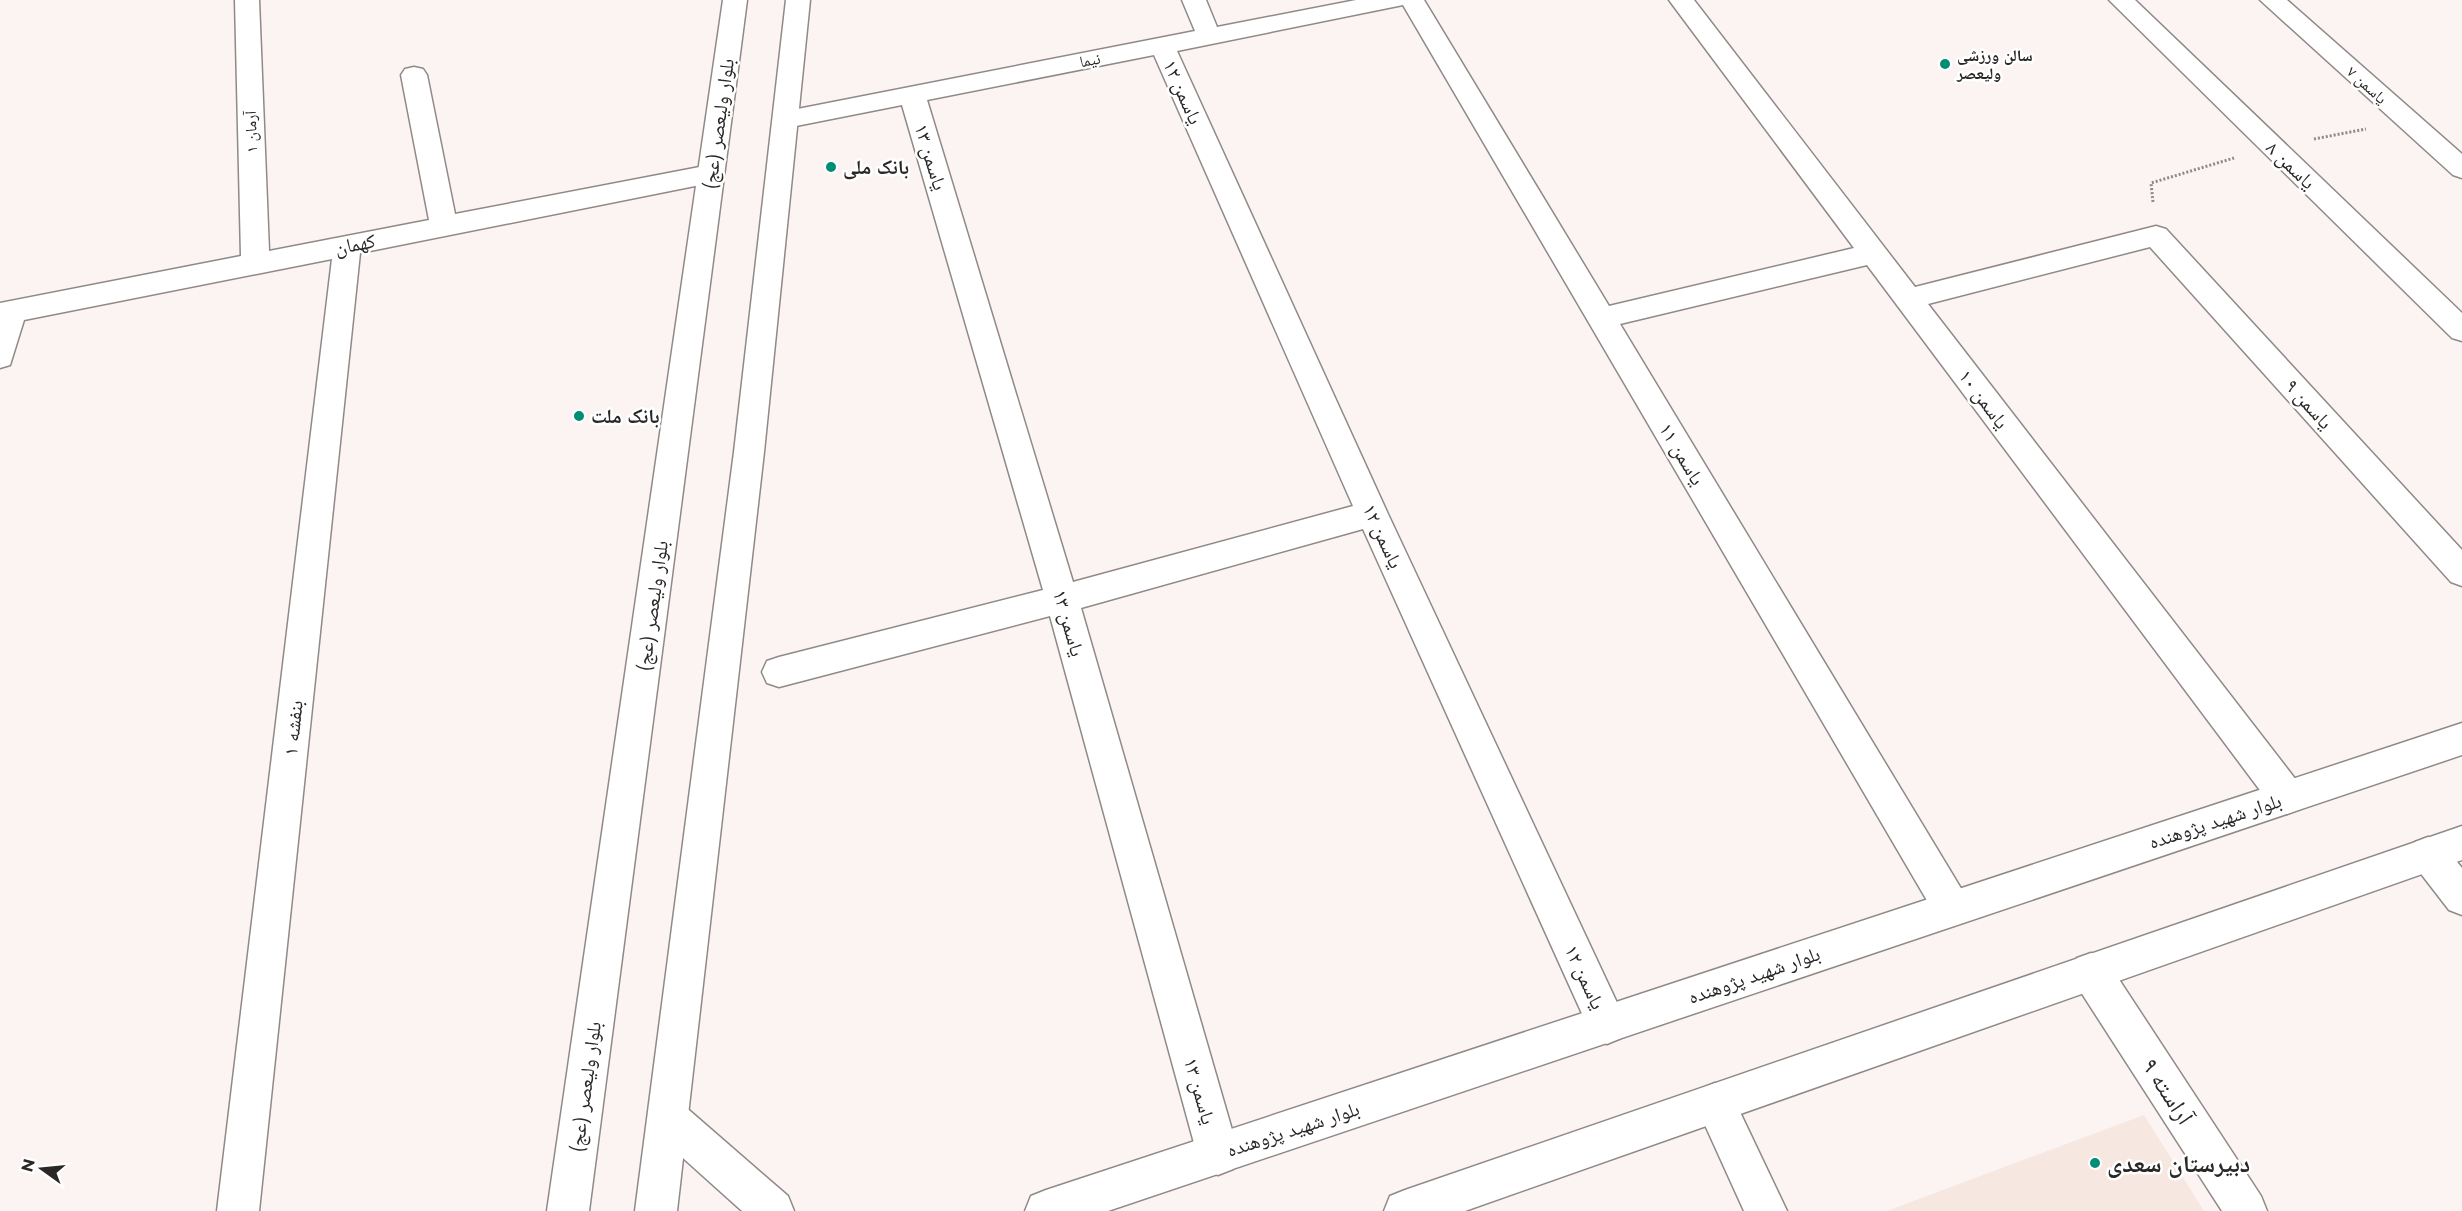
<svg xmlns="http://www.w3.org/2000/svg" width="2462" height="1211" viewBox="0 0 2462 1211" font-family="Montserrat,'Noto Naskh Arabic',sans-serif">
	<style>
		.built { fill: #f6e7e1 }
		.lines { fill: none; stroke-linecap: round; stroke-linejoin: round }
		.minor-casing { stroke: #908a87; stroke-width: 3 }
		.tertiary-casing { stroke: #908a87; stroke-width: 3 }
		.secondary-casing { stroke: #908a87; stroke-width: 3 }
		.path { stroke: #8d8988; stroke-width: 3; stroke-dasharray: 2 2; stroke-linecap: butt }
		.minor { fill: #fff; fill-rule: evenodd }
		.tertiary { fill: #fff; fill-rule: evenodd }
		.secondary { fill: #fff; fill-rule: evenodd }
		.poi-dot { fill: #008d76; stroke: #fff; stroke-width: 2 }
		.labels { text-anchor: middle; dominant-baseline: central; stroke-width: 5; stroke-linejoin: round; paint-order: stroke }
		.far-poi-label { font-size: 16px; font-weight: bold; fill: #2a2827; stroke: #fff; text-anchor: start }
		.far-street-label { font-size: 16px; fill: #2a2827; stroke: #fff }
		.street-label { font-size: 20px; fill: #2a2827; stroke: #fff }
		.poi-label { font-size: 20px; font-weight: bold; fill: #2a2827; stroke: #fff; text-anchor: start }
		.near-street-label { font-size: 24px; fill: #2a2827; stroke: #fff }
		.near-poi-label { font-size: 24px; font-weight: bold; fill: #2a2827; stroke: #fff; text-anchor: start }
	</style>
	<rect width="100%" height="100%" fill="#fbf4f2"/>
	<polygon class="built" points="2144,1115 2204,1211 1887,1211"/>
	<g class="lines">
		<defs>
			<g id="minor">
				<polygon points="235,0 259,0 269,251 429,220 401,75 405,69 414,67 423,69 427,75 455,214 710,165 719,167 723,174 719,181 710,183 360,253 259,1211 217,1211 332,259 24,320 10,365 0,368 0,303 241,256"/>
				<path d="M1182 0H1206L1217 27 1356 0H1424L1609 306 1854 248 1669 0H1694L1915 287 2156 226 2166 229 2462 550V586L2451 582 2150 247 1928 304 2300 785 2305 797 2300 809 2287 814 2274 809 1867 265 1620 324 1965 895 1971 908 1965 921 1952 926 1939 921 1403 5 1177 51 1388 514 1627 1024 1621 1038 1607 1044 1593 1038 1363 529 1081 608 1239 1154 1233 1169 1218 1175 1203 1169 1197 1154 1050 616 779 687 767 683 762 672 767 661 779 657 1043 590 902 105 786 128 777 125 773 119 777 113 1195 31ZM1154 55 1353 506 1073 582 927 100Z"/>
				<polygon points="2109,0 2135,0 2462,313 2462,341 2452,338"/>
				<polygon points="2260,0 2287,0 2462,154 2462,178 2453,175"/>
				<polygon points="2428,837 2441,842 2462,868 2462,915 2449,910 2415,866 2410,854 2415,842"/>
				<polygon points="2091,953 2105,958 2261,1196 2267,1211 2222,1211 2077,986 2072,972 2077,958"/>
				<polygon points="1715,1083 1729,1089 1787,1211 1744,1211 1695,1103 1701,1089"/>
			</g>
			<g id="tertiary">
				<polygon points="2462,723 2462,755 1108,1211 1025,1211 1031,1196 1046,1190"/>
				<polygon points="2462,826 2462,860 1465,1211 1384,1211 1390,1196 1405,1190"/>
				<polygon points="668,1098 682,1104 788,1196 794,1211 742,1211 654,1132 648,1118 654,1104"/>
			</g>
			<g id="secondary">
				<polygon points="723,0 747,0 589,1211 547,1211"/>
				<polygon points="786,0 810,0 764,452 677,1211 635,1211 734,452"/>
			</g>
		</defs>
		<use href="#minor" class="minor-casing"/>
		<use href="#tertiary" class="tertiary-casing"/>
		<use href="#secondary" class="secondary-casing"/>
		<g class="path">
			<polyline points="2314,139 2366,129"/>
			<polyline points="2153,202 2151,183 2234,158"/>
		</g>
		<use href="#minor" class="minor"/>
		<use href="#tertiary" class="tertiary"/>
		<use href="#secondary" class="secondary"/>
	</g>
	<g class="poi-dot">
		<circle cx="1945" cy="64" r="6"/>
		<circle cx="831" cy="167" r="6"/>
		<circle cx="579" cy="416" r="6"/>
		<circle cx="2095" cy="1163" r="6"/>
	</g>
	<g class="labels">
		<g class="far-poi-label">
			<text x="1957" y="55">سالن ورزشی<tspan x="1957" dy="18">ولیعصر</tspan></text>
		</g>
		<g class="far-street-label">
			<text transform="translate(1090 60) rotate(-11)">نیما</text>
			<text transform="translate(2367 85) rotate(42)">یاسمن ۷</text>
			<text transform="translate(251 132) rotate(-92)">آرمان ۱</text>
		</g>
		<g class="street-label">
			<text transform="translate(1183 92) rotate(66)">یاسمن ۱۲</text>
			<text transform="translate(718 124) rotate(-82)">بلوار ولیعصر (عج)</text>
			<text transform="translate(931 157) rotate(73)">یاسمن ۱۳</text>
			<text transform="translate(2291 165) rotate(44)">یاسمن ۸</text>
			<text transform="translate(355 244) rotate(-11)">کهمان</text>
			<text transform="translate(1984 399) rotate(53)">یاسمن ۱۰</text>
			<text transform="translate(2309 404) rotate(48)">یاسمن ۹</text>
			<text transform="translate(1682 454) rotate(59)">یاسمن ۱۱</text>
			<text transform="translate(1383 536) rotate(65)">یاسمن ۱۲</text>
			<text transform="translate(652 606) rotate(-82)">بلوار ولیعصر (عج)</text>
			<text transform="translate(1069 623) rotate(74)">یاسمن ۱۳</text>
			<text transform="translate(293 728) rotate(-84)">بنفشه ۱</text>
			<text transform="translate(2215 821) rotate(-18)">بلوار شهید پژوهنده</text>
			<text transform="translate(1754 975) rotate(-19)">بلوار شهید پژوهنده</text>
			<text transform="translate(1585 977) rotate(65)">یاسمن ۱۲</text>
			<text transform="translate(585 1087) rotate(-82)">بلوار ولیعصر (عج)</text>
			<text transform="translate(1200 1091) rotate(74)">یاسمن ۱۳</text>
			<text transform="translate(1293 1129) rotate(-18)">بلوار شهید پژوهنده</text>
		</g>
		<g class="poi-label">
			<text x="843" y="167">بانک ملی</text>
			<text x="591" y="416">بانک ملت</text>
		</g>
		<g class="near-street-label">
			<text transform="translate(2168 1091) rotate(57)">آراسته ۹</text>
		</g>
		<g class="near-poi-label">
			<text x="2107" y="1163">دبیرستان سعدی</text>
		</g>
	</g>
	<g transform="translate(42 1169) rotate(285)" stroke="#ffffff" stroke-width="4.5" paint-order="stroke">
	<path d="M0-4.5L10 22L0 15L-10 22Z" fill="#2a2827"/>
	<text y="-9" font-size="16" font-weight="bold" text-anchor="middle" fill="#2a2827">N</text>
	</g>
</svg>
